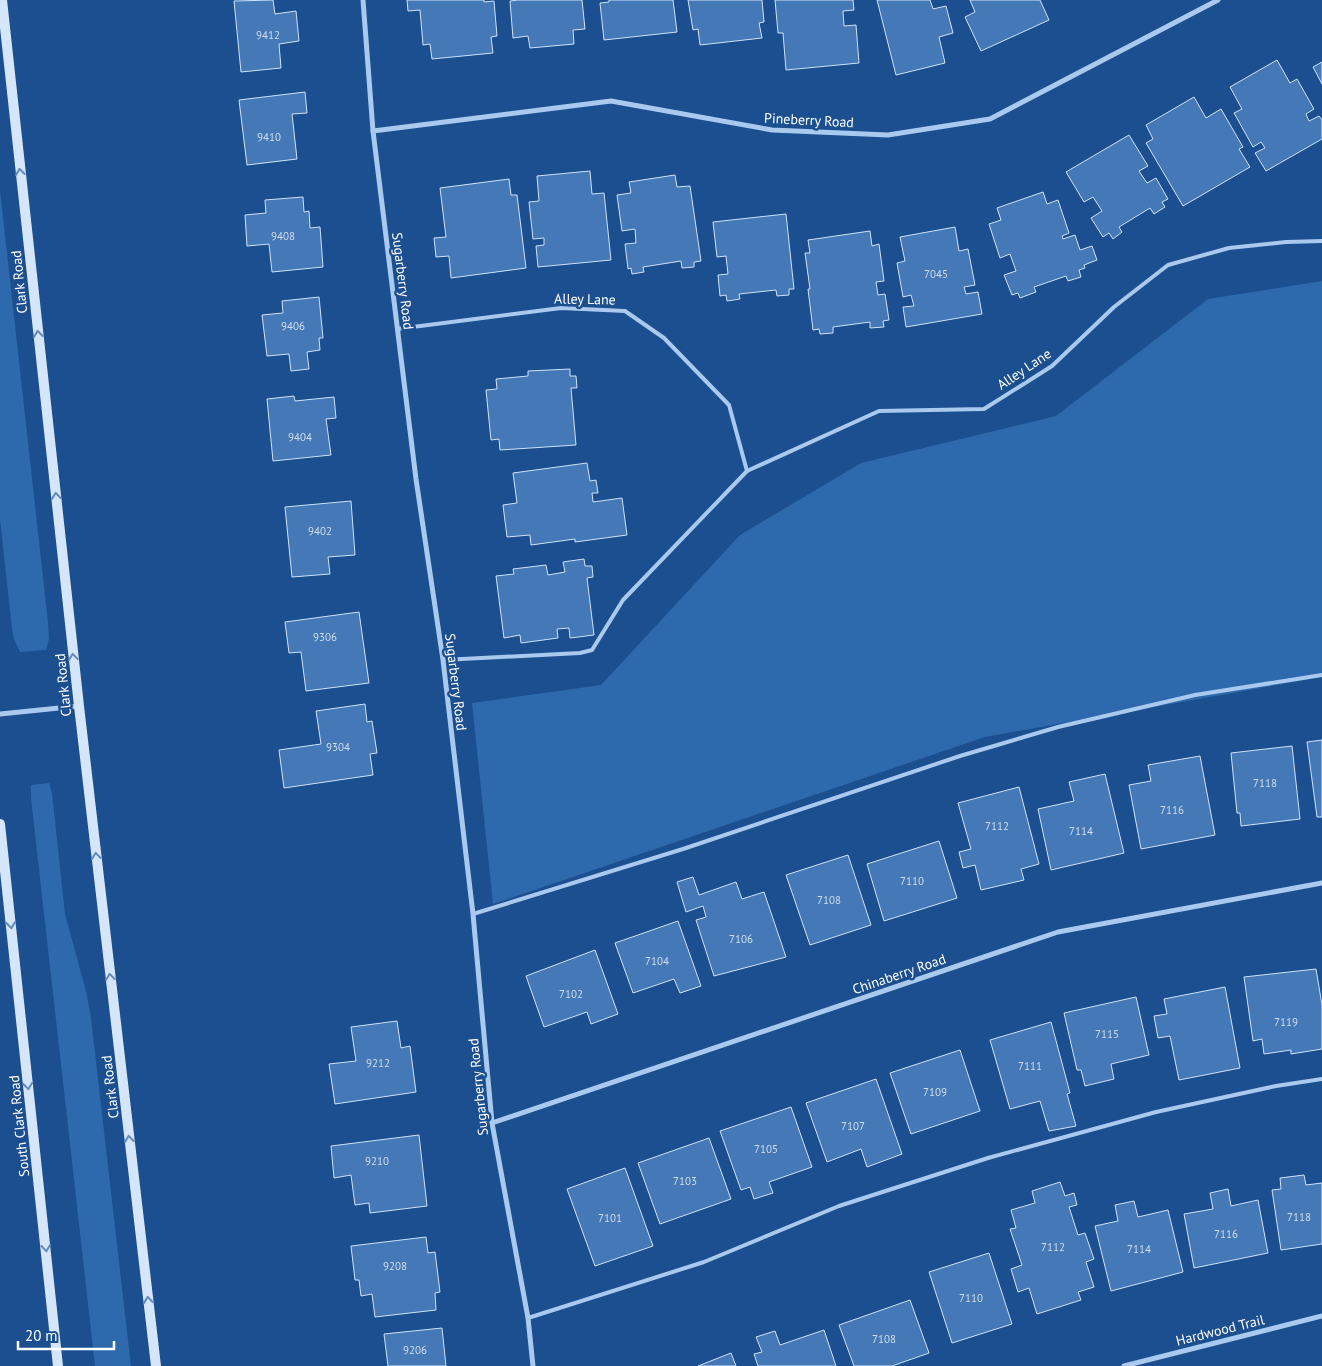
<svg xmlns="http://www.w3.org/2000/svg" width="1322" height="1366" viewBox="0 0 1322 1366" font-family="'PT Sans',sans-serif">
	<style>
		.green { fill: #2e69ad }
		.building { fill: #4478b7; stroke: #cfe3fa }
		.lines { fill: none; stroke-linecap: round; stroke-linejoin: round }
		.lane { stroke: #a9c9ee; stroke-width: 4 }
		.street { stroke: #a9c9ee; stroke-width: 5 }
		.secondary { stroke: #d6e6fa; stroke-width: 10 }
		.oneway { stroke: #668bba }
		.labels { text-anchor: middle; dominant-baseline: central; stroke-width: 5; stroke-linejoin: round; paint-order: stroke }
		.number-label { font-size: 11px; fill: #d0dded }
		.street-label { font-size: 14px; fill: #fff; stroke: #1b4f8f }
	</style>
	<rect width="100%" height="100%" fill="#1b4f8f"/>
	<g class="green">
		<polygon points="0,190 48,622 49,639 46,650 20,652 14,639 12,629 0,519"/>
		<polygon points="1322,281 1322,677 985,737 493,904 472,703 601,685 740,535 861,463 1056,416 1208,299"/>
		<polygon points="49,783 52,793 65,914 86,991 91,1018 131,1366 95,1366 31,798 31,785"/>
	</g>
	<g class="building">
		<polygon points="273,0 275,14 296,11 299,41 279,44 281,68 241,72 234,1"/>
		<polygon points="407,0 484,0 484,2 494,1 497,36 491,37 493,53 432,59 430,44 423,45 420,10 408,11"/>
		<polygon points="518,0 582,0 585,29 573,30 574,44 530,48 528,36 513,38 510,1"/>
		<polygon points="609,0 673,0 677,32 604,40 600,3 609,2"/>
		<polygon points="688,0 762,0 764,22 759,23 762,38 700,45 698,29 693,30"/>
		<polygon points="775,0 853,0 854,10 843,11 844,26 856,25 859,63 786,70 783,33 778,33"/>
		<polygon points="877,0 930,0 933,9 946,6 953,33 939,37 945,63 896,75"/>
		<polygon points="970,0 1040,0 1049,20 981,51 965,17 975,12"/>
		<polygon points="1277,60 1290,83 1297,79 1314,109 1306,114 1309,121 1319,116 1322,120 1322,139 1266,171 1255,153 1265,148 1261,142 1253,147 1234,113 1242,109 1230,87"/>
		<polygon points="1322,62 1322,84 1313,67"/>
		<polygon points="305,92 307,113 292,114 297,159 247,165 239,100"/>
		<polygon points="1194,97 1206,118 1221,109 1243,147 1239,149 1250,167 1183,206 1146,143 1153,139 1146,125"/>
		<polygon points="1129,135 1148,166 1139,171 1147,183 1156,178 1168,199 1162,202 1165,207 1154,214 1150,208 1119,227 1122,232 1113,239 1109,233 1103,237 1091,218 1102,211 1093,197 1084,202 1066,172"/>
		<polygon points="590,171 592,194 604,193 611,260 538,267 536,246 544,245 544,238 533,239 529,202 539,201 537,176"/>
		<polygon points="675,175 677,187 690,186 701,261 694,262 694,267 682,268 681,261 643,267 644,272 632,274 631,268 628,269 625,244 636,243 635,229 622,231 617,195 631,193 629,182"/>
		<polygon points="509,179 511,195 517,195 526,268 451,278 449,256 436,257 434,238 446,237 440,188"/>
		<polygon points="1043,192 1047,204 1058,200 1069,233 1062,236 1063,239 1075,235 1080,250 1092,246 1097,260 1084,265 1085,268 1079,270 1081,277 1068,281 1066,276 1034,287 1036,292 1020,298 1018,293 1012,295 1004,275 1016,271 1010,254 1000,258 989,224 1001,220 997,208"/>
		<polygon points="303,197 304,212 309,211 310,228 320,227 323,267 272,272 269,244 247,246 245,215 266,213 265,200"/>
		<polygon points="786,214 794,289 789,289 789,295 777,296 776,290 739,294 740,299 727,301 726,295 720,296 718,275 728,274 726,256 717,257 713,222"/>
		<polygon points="955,227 959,251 968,249 975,285 964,287 966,294 978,292 982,314 906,327 903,307 914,306 911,295 903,297 897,263 905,261 900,237"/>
		<polygon points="870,231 872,246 879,244 884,281 876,282 878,295 885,294 889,320 883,321 884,327 870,328 870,322 833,327 833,333 820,334 819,329 813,330 808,289 810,289 805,253 810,253 808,240"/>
		<polygon points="319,297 323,338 319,338 320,350 307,352 309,369 291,371 289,354 267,356 262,315 283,313 282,301"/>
		<polygon points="570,369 570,376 576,376 577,388 571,388 576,445 500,450 499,439 491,440 486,390 497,389 496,379 528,376 528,371"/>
		<polygon points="294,396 295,401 334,397 336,418 326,419 331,455 273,461 267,399"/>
		<polygon points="587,463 590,481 596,480 598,493 592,493 593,502 622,498 627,535 575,542 575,539 531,545 530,535 507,537 503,505 517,503 513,473"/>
		<polygon points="351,501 355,555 328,557 330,574 292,577 285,507"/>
		<polygon points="584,559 585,566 592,566 593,577 587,578 594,635 570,638 569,628 557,629 558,638 521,643 520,635 504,638 496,576 514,574 513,569 546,565 548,575 565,572 563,562"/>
		<polygon points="359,612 369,683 306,691 301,652 289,653 285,622"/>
		<polygon points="365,704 367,722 372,721 377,753 370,754 373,775 284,788 279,750 321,744 316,711"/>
		<polygon points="1322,740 1322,817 1317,817 1307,742"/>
		<polygon points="1292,746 1300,819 1241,826 1240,813 1237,813 1231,753"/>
		<polygon points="1200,756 1215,835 1141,849 1129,785 1151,781 1148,765"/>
		<polygon points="1105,774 1124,853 1051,870 1038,809 1074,801 1069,782"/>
		<polygon points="1019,787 1039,864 1021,869 1024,880 981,890 975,865 963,868 959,852 971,849 958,803"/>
		<polygon points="939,841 957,898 884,921 867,864"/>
		<polygon points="848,855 871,925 810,945 786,875"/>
		<polygon points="693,877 699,895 736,882 742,899 764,892 786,957 714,976 696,920 706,917 703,906 686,912 677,882"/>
		<polygon points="678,921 701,986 680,993 674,979 633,993 615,943"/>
		<polygon points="595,950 618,1014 591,1024 587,1012 544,1027 526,976"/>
		<polygon points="1316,969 1322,1005 1322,1049 1291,1054 1291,1050 1264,1054 1262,1039 1253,1041 1244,977"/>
		<polygon points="1225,987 1240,1068 1179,1080 1170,1036 1158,1038 1154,1016 1167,1014 1164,999"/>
		<polygon points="1136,997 1149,1055 1111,1064 1114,1079 1085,1086 1081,1070 1077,1070 1064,1013"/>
		<polygon points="397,1021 401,1048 410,1046 416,1092 335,1104 329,1064 356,1061 351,1027"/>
		<polygon points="1051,1022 1070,1093 1067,1094 1076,1126 1049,1131 1040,1101 1010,1109 990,1040"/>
		<polygon points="960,1050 980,1111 911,1134 890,1073"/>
		<polygon points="876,1079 902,1154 867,1167 861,1149 827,1162 806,1103"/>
		<polygon points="791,1107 812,1167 769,1182 773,1193 754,1199 750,1187 741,1190 720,1131"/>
		<polygon points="419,1135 427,1206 370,1213 369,1203 355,1205 351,1175 334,1178 331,1146"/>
		<polygon points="709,1138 731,1199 660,1224 638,1163"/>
		<polygon points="625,1168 653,1246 595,1266 567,1189"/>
		<polygon points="1304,1175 1306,1185 1322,1183 1322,1244 1281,1250 1272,1190 1281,1189 1280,1178"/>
		<polygon points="1060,1182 1065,1196 1074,1193 1077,1205 1069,1207 1078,1235 1085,1233 1094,1259 1086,1262 1094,1287 1078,1292 1081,1300 1037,1314 1029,1288 1018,1292 1011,1269 1022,1265 1010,1229 1016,1228 1011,1210 1035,1203 1032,1191"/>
		<polygon points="1228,1189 1231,1206 1258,1200 1268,1253 1194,1268 1184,1214 1213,1209 1210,1193"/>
		<polygon points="1134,1201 1138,1217 1168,1210 1183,1272 1111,1291 1095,1226 1118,1221 1115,1205"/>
		<polygon points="426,1237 428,1253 435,1252 440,1292 435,1293 436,1310 375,1317 372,1294 361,1296 359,1280 355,1280 351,1246"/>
		<polygon points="989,1253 1012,1324 952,1343 929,1272"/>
		<polygon points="910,1300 929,1353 892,1366 854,1366 839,1325"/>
		<polygon points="442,1328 446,1366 388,1366 384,1334"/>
		<polygon points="824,1330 836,1366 758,1366 754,1354 762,1352 756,1337 775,1331 780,1345"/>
		<polygon points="731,1353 736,1366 698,1366"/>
	</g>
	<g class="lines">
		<g class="lane">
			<polyline points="397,329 561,308 625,311 664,338 729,405 747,471"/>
			<polyline points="443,660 580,653 592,650 623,600 747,471 879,411 984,409 1052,366 1114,307 1168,265 1229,248 1286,242 1322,241"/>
			<polyline points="473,914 683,849 960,756 1058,727 1195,695 1322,675"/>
			<polyline points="528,1318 704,1262 839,1206 988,1158 1156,1112 1276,1086 1322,1079"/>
		</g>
		<g class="street">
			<polyline points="363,0 373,131 416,479 443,660 473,914 492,1123 528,1318 533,1366"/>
			<polyline points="373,131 611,101 772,130 888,135 990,119 1218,0"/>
			<polyline points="0,714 79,706"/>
			<polyline points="492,1123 1058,932 1322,883"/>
			<polyline points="1124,1366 1322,1316"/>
		</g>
		<g class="secondary">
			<polyline points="2,0 79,706 156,1366"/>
			<polyline points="0,824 58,1366"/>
		</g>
	</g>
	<defs><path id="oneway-chevron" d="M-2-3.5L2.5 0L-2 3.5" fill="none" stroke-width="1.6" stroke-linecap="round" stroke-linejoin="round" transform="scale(1.25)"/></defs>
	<g class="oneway">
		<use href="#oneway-chevron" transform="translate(20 172) rotate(-96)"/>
		<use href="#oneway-chevron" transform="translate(38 334) rotate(-96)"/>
		<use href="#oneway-chevron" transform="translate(56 496) rotate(-96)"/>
		<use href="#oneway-chevron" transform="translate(73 657) rotate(-96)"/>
		<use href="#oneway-chevron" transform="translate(96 856) rotate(-97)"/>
		<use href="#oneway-chevron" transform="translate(11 925) rotate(84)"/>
		<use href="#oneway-chevron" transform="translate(110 977) rotate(-97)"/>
		<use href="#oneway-chevron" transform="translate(28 1086) rotate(84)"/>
		<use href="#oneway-chevron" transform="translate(129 1139) rotate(-97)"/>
		<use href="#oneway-chevron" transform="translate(46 1248) rotate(84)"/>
		<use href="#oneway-chevron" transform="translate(148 1300) rotate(-97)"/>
	</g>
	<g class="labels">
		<g class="number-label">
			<text x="268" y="35">9412</text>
			<text x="269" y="137">9410</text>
			<text x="283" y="236">9408</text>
			<text x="936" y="274">7045</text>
			<text x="293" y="326">9406</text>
			<text x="300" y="437">9404</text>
			<text x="320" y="531">9402</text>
			<text x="325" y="637">9306</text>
			<text x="338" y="747">9304</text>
			<text x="1265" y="783">7118</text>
			<text x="1172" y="810">7116</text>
			<text x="997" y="826">7112</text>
			<text x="1081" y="831">7114</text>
			<text x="912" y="881">7110</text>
			<text x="829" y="900">7108</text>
			<text x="741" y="939">7106</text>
			<text x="657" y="961">7104</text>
			<text x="571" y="994">7102</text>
			<text x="1286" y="1022">7119</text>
			<text x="1107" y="1034">7115</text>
			<text x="378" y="1063">9212</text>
			<text x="1030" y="1066">7111</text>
			<text x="935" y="1092">7109</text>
			<text x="853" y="1126">7107</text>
			<text x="766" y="1149">7105</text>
			<text x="377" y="1161">9210</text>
			<text x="685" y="1181">7103</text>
			<text x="1299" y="1217">7118</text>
			<text x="610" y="1218">7101</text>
			<text x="1226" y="1234">7116</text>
			<text x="1053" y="1247">7112</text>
			<text x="1139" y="1249">7114</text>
			<text x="395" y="1266">9208</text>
			<text x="971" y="1298">7110</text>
			<text x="884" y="1339">7108</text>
			<text x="415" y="1350">9206</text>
		</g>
		<g class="street-label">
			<text transform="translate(809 120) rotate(3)">Pineberry Road</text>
			<text transform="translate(403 281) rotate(83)">Sugarberry Road</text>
			<text transform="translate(19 282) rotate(-96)">Clark Road</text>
			<text transform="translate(585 299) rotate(1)">Alley Lane</text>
			<text transform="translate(1024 369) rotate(-34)">Alley Lane</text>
			<text transform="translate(456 682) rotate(83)">Sugarberry Road</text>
			<text transform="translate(63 685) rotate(-96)">Clark Road</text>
			<text transform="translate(899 974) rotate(-19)">Chinaberry Road</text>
			<text transform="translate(110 1087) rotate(-97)">Clark Road</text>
			<text transform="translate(478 1087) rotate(-96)">Sugarberry Road</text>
			<text transform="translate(19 1126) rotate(-96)">South Clark Road</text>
			<text transform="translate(1220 1330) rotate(-14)">Hardwood Trail</text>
		</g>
	</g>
	<path d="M18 1341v8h96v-8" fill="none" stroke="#ffffff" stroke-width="2.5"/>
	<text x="25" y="1341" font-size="15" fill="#ffffff" stroke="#1b4f8f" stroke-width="4" paint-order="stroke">20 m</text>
</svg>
